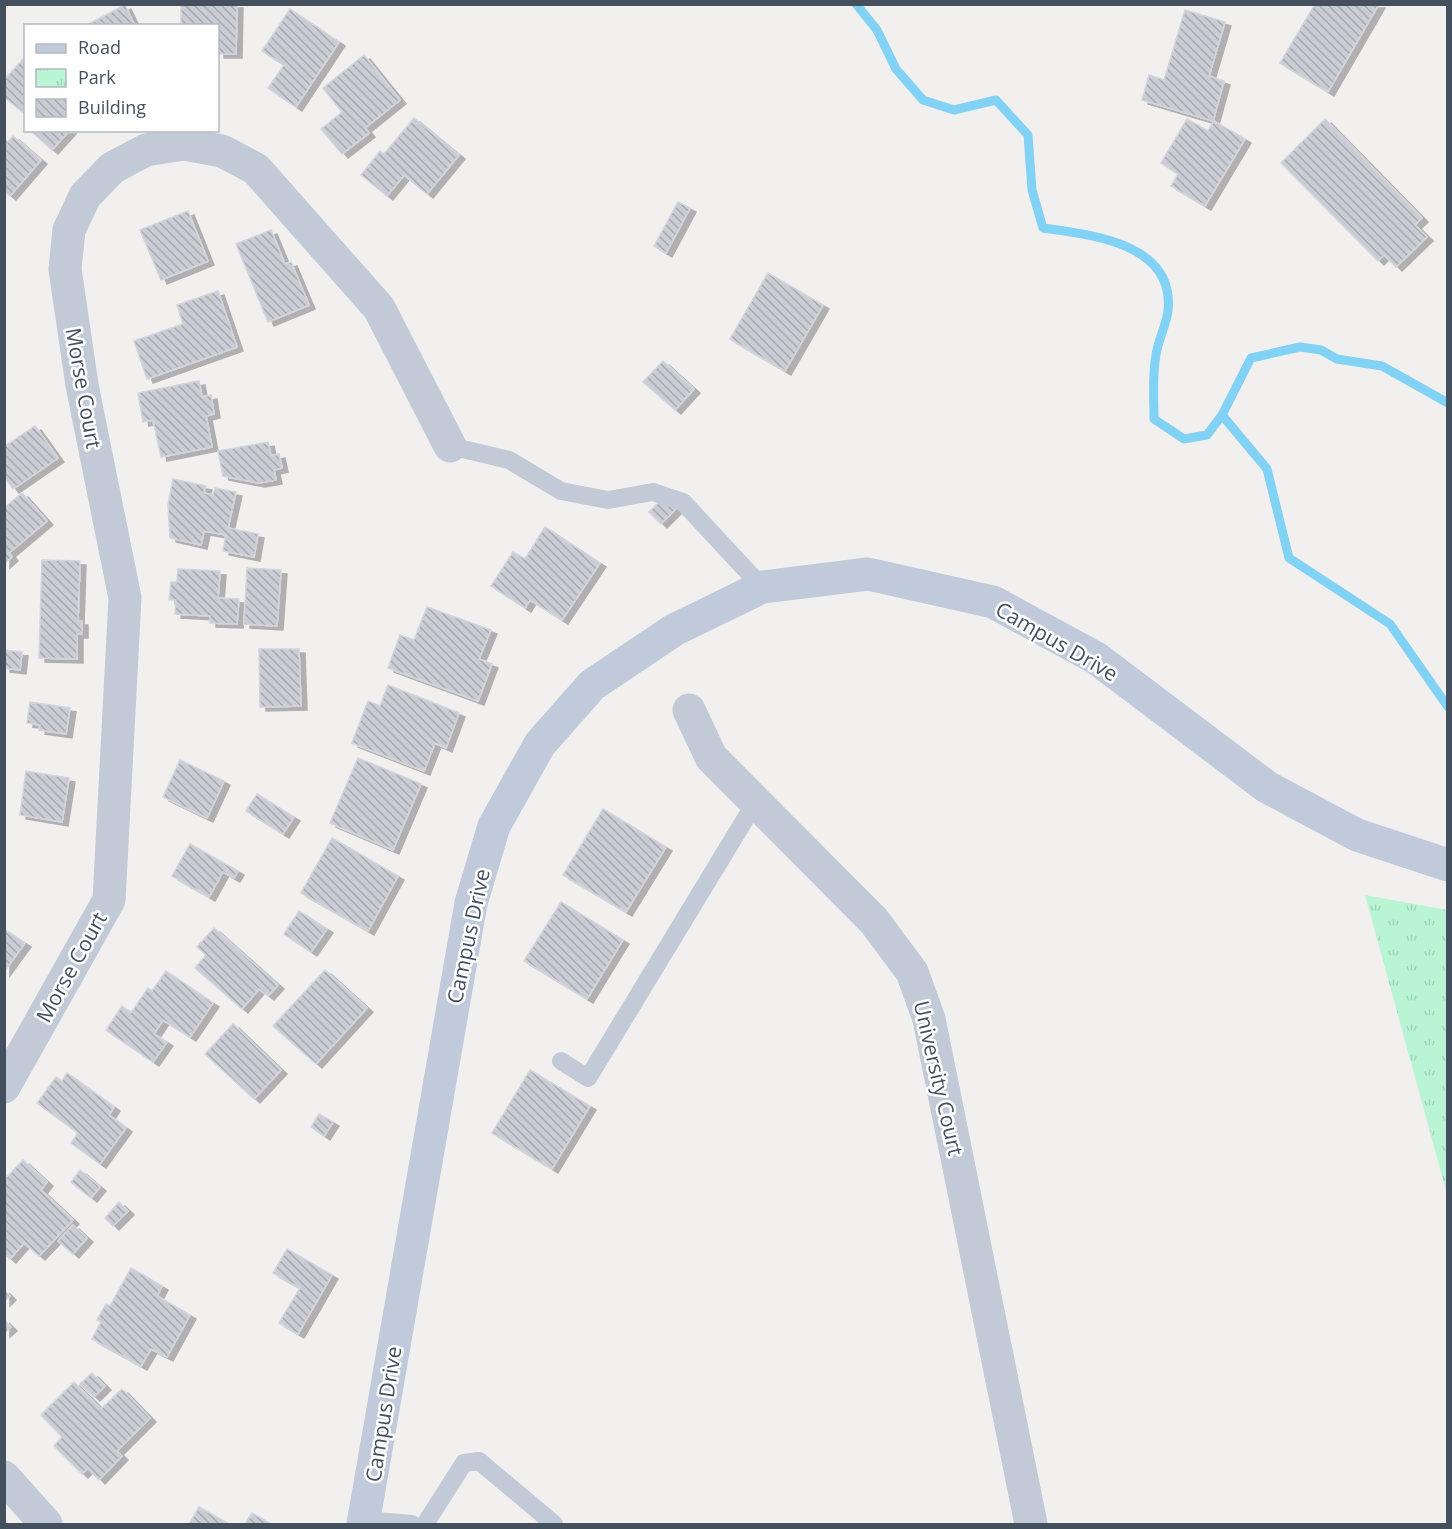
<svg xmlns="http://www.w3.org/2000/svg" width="1452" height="1529" viewBox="0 0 1452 1529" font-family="'Open Sans',sans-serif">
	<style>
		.park { fill: url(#park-tufts) }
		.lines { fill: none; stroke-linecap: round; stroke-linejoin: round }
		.stream { stroke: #82d2f5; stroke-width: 9 }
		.building { fill: url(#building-back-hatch); stroke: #d3d4dc; stroke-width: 1.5; filter: url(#shadow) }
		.lane { stroke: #c1cad6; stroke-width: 18 }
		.street { stroke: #c1cad6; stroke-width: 33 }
		.secondary { stroke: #c0cada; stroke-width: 33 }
		.labels { text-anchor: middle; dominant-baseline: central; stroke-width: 5; stroke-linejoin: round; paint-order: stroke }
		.street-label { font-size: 21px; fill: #45505f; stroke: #fff }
	</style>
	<defs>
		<pattern id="park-tufts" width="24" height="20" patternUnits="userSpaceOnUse" patternTransform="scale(1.5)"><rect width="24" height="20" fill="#b9f4d5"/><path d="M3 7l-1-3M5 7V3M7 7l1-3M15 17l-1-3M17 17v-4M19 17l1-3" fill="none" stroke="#a0d3b9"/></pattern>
		<pattern id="building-back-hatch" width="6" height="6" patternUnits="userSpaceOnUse" patternTransform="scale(1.5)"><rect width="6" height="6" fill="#cbcdd5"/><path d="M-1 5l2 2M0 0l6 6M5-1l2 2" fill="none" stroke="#a7a9b0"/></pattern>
		<filter id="shadow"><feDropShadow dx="6" dy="4" stdDeviation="0" flood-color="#0004"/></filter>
	</defs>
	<rect width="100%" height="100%" fill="#f2efef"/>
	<polygon class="park" points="1365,895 1447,910 1447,1194"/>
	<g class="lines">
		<g class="stream">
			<path d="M856 4 877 30 896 69 923 100 954 110 996 100 1028 135 1032 190 1043 228C1092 235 1175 243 1168 311 1166 326 1158 340 1156 355 1152 376 1154 398 1154 419L1184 439 1207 435 1222 415 1251 358 1300 347 1321 350 1337 359 1382 366 1448 403"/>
			<polyline points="1222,415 1267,469 1289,558 1390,624 1448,707"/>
		</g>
	</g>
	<g class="building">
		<polygon points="181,4 237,4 236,54 218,54 218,26 181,26"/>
		<polygon points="1315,4 1379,4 1328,92 1280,63"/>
		<polygon points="125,5 135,26 85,26"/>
		<polygon points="290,9 339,42 296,107 268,88 284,65 262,51"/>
		<polygon points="1185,10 1225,22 1209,76 1224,81 1213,121 1142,100 1149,75 1164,80"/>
		<polygon points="364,55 400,100 365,128 369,133 342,154 321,129 342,112 323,88"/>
		<polygon points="26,56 26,115 4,97 4,80"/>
		<polygon points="414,118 459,155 427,194 404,175 387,196 361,175 380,151 384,154"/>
		<polygon points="1187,119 1208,131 1214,121 1245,139 1205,206 1171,186 1178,174 1161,163"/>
		<polygon points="1325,119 1422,218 1415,225 1427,237 1396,267 1384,255 1378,261 1281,163"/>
		<polygon points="30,130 70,130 52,150"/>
		<polygon points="13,136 41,160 10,196 4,191 4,139 8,142"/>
		<polygon points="678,202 690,208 666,253 654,246"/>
		<polygon points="188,211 208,261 161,280 140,230"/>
		<polygon points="271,230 285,264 291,262 309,305 268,322 236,244"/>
		<polygon points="768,273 823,305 785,371 730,339"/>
		<polygon points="218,291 237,347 147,379 134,341 183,324 177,305"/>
		<polygon points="663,361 694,389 675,410 643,382"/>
		<polygon points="199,381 202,397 211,395 214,414 206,416 212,447 161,457 153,420 143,422 138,393"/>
		<polygon points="35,426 58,458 13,489 4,477 4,447"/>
		<polygon points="268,442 271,456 279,454 282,468 274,470 276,480 259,483 223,476 218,451"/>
		<polygon points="173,479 206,486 204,493 213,495 215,488 236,492 228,528 258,534 254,557 223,551 226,535 204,531 201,545 170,538 168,505"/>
		<polygon points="22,493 47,521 9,553 12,557 4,564 4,508"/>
		<polygon points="664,497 676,509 661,524 649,512"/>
		<polygon points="545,527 600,563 562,620 530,600 525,608 491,586 513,552 525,559"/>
		<polygon points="42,560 80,561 78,621 82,621 82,634 77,634 77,659 39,658"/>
		<polygon points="247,568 281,570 277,626 244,624"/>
		<polygon points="178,569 220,571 218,598 239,599 237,624 210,623 210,616 175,614 176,600 169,600 171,582 177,582"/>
		<polygon points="427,607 491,630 479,659 492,664 478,701 388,668 400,635 414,640"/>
		<polygon points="259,649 299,649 301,706 260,707"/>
		<polygon points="4,650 22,652 20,670 4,668"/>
		<polygon points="388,685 459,713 446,748 435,743 424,771 352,743 368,701 380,706"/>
		<polygon points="30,702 70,708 66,734 39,730 40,725 27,723"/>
		<polygon points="358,758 421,784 393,850 330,823"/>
		<polygon points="180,760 224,781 207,818 163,797"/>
		<polygon points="26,771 69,778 62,822 20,815"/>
		<polygon points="257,794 294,817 283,834 246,811"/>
		<polygon points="603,809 666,847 626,912 563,875"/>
		<polygon points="332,838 398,876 368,931 301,893"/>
		<polygon points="190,844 238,871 234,878 223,872 209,897 172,876"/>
		<polygon points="561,902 623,940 587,999 524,961"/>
		<polygon points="299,911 327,929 311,952 284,934"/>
		<polygon points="214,928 278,985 268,996 259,989 242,1009 195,968 206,955 197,947"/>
		<polygon points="4,929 25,943 4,972"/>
		<polygon points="325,970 367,1008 316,1064 273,1026"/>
		<polygon points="166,971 213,1003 190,1037 163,1020 154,1034 167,1042 153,1062 106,1030 122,1006 131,1013 148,988 152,991"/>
		<polygon points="233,1024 281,1070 254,1099 205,1054"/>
		<polygon points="530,1070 590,1106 552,1169 492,1133"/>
		<polygon points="67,1073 114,1107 109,1115 126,1128 100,1164 71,1143 78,1133 37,1103 56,1077 62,1081"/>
		<polygon points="319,1114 333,1122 324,1136 311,1127"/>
		<polygon points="23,1160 47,1182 41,1190 73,1220 39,1256 24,1243 10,1259 4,1254 4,1180"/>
		<polygon points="80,1170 100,1187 91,1198 71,1182"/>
		<polygon points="119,1202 128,1211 113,1226 105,1218"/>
		<polygon points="73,1225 87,1238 73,1254 58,1241"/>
		<polygon points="287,1249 332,1275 298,1334 279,1323 300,1288 273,1273"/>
		<polygon points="131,1268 162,1286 157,1296 190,1315 167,1357 151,1349 141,1366 92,1339 101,1322 97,1320 106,1304 110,1306"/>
		<polygon points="4,1290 10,1296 4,1302"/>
		<polygon points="4,1320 11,1327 4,1333"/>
		<polygon points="92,1373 105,1386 94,1397 80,1384"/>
		<polygon points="74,1382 101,1409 122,1389 150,1418 117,1451 122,1456 99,1480 88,1468 82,1474 54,1446 62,1437 41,1415"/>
		<polygon points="199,1507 229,1524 189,1524"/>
		<polygon points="252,1513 271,1524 245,1524"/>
	</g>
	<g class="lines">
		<g class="lane">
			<polyline points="450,446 509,460 561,491 608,500 653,492 683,502 762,587"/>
			<polyline points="561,1061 588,1078 755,803"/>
			<polyline points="365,1520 412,1524"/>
			<polyline points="425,1524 464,1463 479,1461 554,1524"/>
		</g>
		<g class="street">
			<polyline points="689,710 711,757 874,921 912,972 929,1019 1031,1524"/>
			<polyline points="4,1087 109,900 125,598 82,385 65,269 69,230 85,196 112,168 146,150 184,144 222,151 256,169 379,308 450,446"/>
			<polyline points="4,1477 46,1524"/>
		</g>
		<polyline class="secondary" points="363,1524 471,903 494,826 540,744 592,685 674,630 762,587 868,574 993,602 1096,658 1267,787 1357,835 1448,865"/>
	</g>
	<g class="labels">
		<g class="street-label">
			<text transform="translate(84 388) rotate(80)">Morse Court</text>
			<text transform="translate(1057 641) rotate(30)">Campus Drive</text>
			<text transform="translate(468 936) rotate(-78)">Campus Drive</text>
			<text transform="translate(71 967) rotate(-61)">Morse Court</text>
			<text transform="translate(939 1078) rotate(77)">University Court</text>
			<text transform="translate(383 1414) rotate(-81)">Campus Drive</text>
		</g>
	</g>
	<rect width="1452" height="1529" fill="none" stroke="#45505f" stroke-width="12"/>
	<rect x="24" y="24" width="195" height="108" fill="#ffffff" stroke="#b5b9bf" stroke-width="1.5"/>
	<rect x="36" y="44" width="30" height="9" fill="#c0cada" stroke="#b5b9bf" stroke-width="1.5"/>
	<text x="78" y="54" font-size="18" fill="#45505f">Road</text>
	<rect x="36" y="69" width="30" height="18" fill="url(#park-tufts)" stroke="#b5b9bf" stroke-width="1.5"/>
	<text x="78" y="84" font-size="18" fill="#45505f">Park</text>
	<rect x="36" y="99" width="30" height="18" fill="url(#building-back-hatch)" stroke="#b5b9bf" stroke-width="1.5"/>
	<text x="78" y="114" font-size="18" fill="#45505f">Building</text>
</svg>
